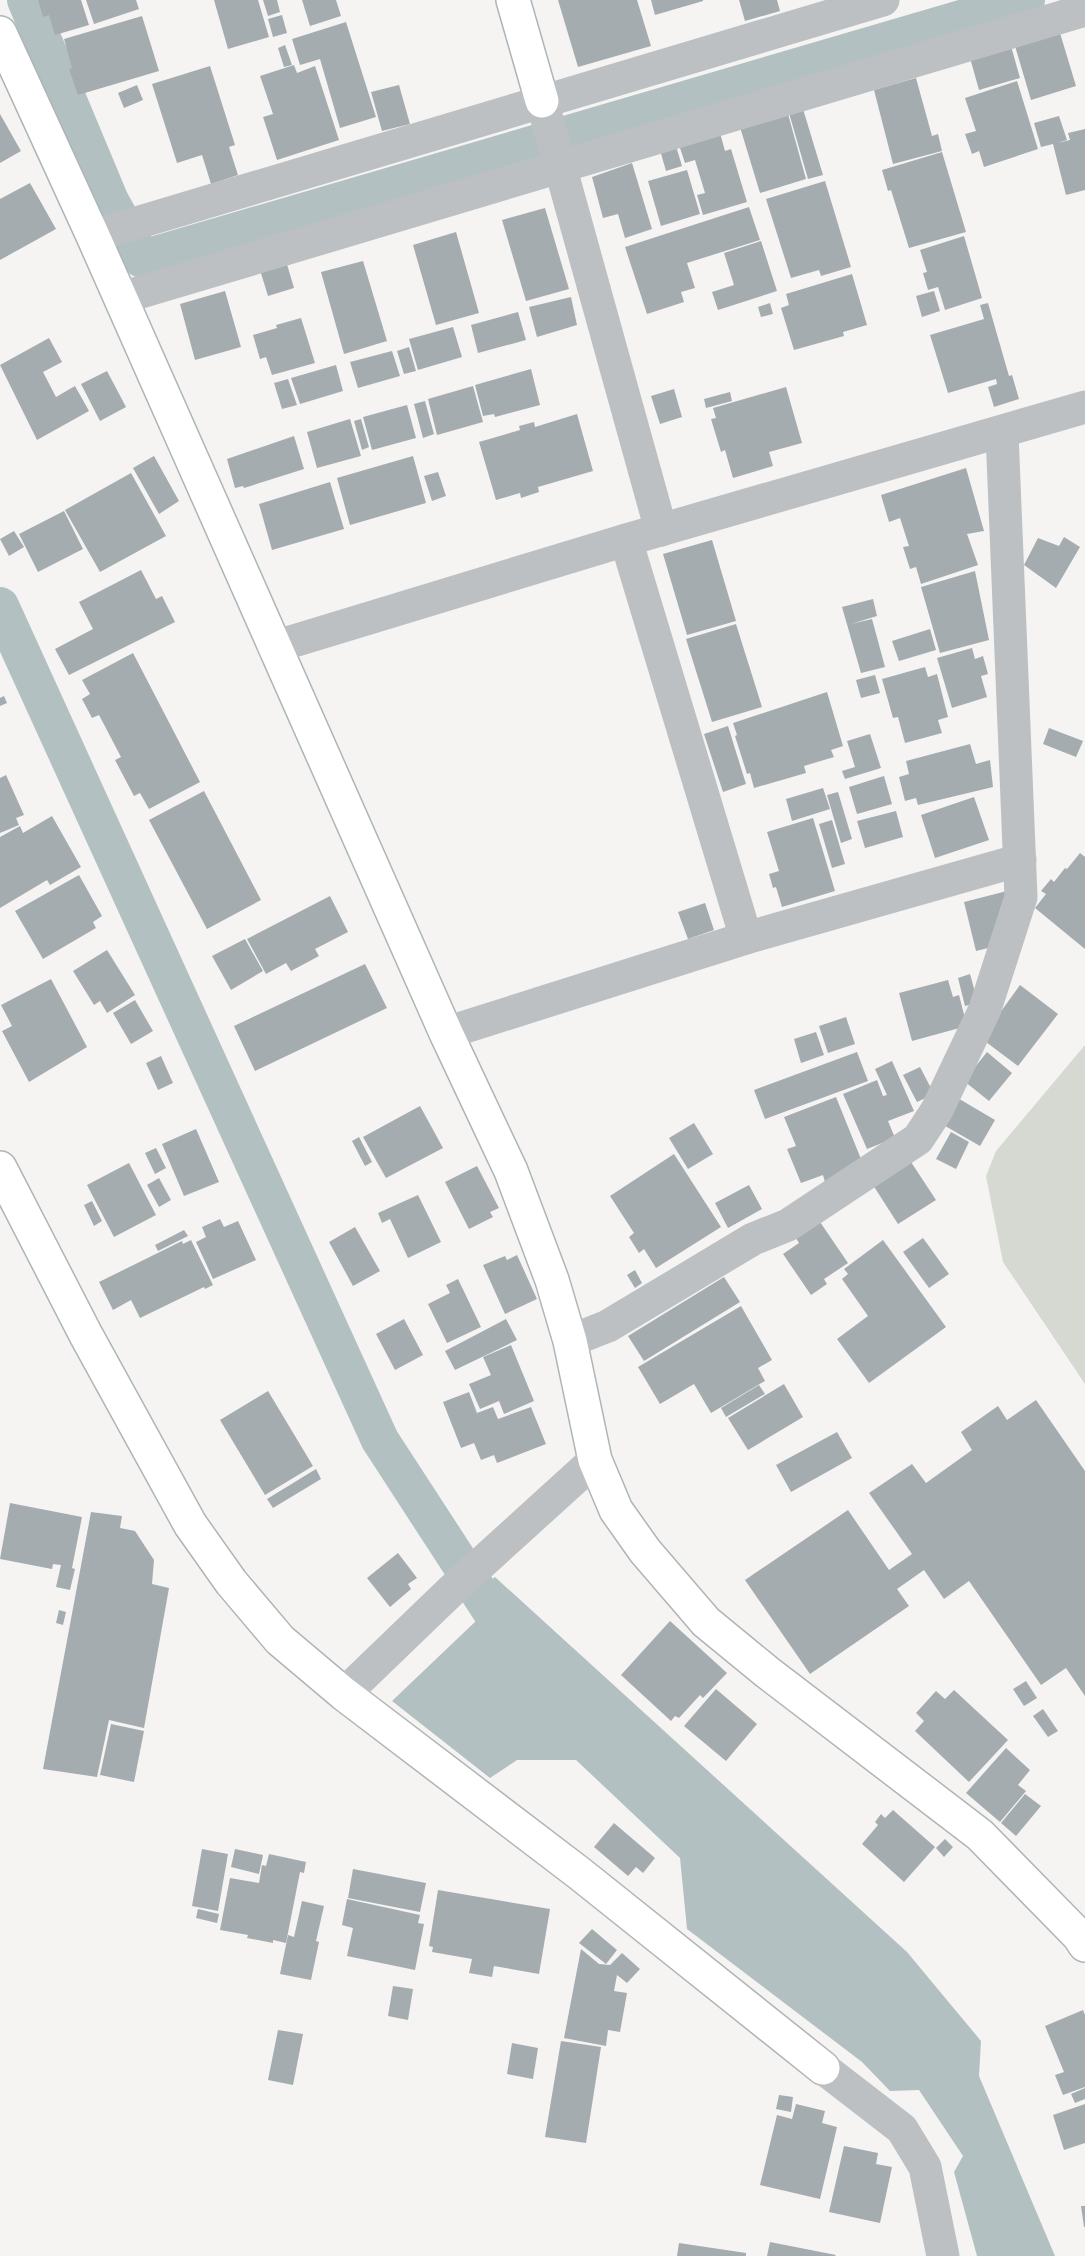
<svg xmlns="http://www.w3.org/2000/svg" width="1085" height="2256" viewBox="0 0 1085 2256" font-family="'Work Sans',sans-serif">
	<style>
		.green { fill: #d5d9d1 }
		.water { fill: #b3c0c2 }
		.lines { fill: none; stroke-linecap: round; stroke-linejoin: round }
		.canal { stroke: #b3c0c2; stroke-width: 38 }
		.building { fill: #a4acb0 }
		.secondary-casing { stroke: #afb4b7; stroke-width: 36 }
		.street { stroke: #bcc0c3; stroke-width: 33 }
		.secondary { stroke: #fff; stroke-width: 33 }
	</style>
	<rect width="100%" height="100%" fill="#f5f4f2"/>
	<polygon class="green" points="1085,1045 1085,1384 1003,1262 986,1176 996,1151"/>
	<polygon class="water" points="495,1577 907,1952 981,2041 979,2076 1055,2256 977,2256 954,2172 963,2156 919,2090 890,2091 862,2062 687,1929 680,1858 576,1760 517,1760 490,1778 392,1701 477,1620 465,1600"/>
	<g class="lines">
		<g class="canal">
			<polyline points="26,0 110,201 142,259 1026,0"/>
			<polyline points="0,606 380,1440 506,1634"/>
		</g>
	</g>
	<g class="building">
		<polygon points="38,0 81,0 89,25 55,35 49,15 43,17"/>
		<polygon points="86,0 136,0 139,9 94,24"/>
		<polygon points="214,0 258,0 269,37 228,49"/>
		<polygon points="263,0 277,0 280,12 268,16"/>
		<polygon points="302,0 336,0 341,16 310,26"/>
		<polygon points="558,0 637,0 651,46 578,67"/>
		<polygon points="651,0 703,0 703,1 655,15"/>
		<polygon points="739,0 777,0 780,11 745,21"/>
		<polygon points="282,15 287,33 273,37 268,19"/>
		<polygon points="142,16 159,71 78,95 69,69 72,68 64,39"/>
		<polygon points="346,22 376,117 340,128 320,59 300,65 292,39"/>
		<polygon points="1060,33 1076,86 1031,100 1015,46"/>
		<polygon points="285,45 292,65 284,67 278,48"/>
		<polygon points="1011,46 1020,78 979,90 970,58"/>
		<polygon points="294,65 297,73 315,66 339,140 277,160 263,117 273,114 260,76"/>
		<polygon points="210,66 235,145 229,147 238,175 211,184 202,155 177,163 152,84"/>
		<polygon points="916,78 932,136 938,134 942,151 893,164 874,90"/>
		<polygon points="1017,81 1038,149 984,167 979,151 972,154 965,134 976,131 965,98"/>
		<polygon points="137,85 143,100 124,108 118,93"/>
		<polygon points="399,85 410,124 382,131 371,92"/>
		<polygon points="803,109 823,175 808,179 789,113"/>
		<polygon points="0,114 21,151 0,163"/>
		<polygon points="788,114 806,179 760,193 740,127"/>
		<polygon points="1059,116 1067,140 1057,143 1070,140 1068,133 1085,129 1085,190 1066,195 1053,144 1041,147 1034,123"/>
		<polygon points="720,133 725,151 731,149 747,202 703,215 697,195 705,193 695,160 685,163 679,145"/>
		<polygon points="676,146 682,166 666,171 660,150"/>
		<polygon points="942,152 966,232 909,248 891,190 888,191 882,170"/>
		<polygon points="632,163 652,229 625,238 618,214 603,218 592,177"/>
		<polygon points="687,170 700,214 661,226 648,181"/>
		<polygon points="825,181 851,267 821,276 819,270 791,278 766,199"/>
		<polygon points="30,183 56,229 0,260 0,199"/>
		<polygon points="749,207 760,240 687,263 695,288 681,292 684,302 647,314 625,247"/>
		<polygon points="545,208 569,289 526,301 502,220"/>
		<polygon points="456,232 479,313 436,325 413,245"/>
		<polygon points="964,236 982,298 945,310 938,287 928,290 923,273 927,272 920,250"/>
		<polygon points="761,241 777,291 718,310 712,292 734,285 724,253"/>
		<polygon points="286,261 294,288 268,296 260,270"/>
		<polygon points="363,261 387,341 344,354 321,272"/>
		<polygon points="852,274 867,325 843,332 844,336 794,350 781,308 789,305 786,294"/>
		<polygon points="225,291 241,347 195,360 180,304"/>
		<polygon points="934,291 940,311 922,317 916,296"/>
		<polygon points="571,297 577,325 537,337 529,307"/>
		<polygon points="770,303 773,314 761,317 758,307"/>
		<polygon points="988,303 1009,376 1012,375 1019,399 994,407 988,387 997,384 996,379 948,393 930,335 984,319 980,305"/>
		<polygon points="518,312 526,340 478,353 471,325"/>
		<polygon points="301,318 315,363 272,375 266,357 260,359 253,335 277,328 276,325"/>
		<polygon points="453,327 462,357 418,370 409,339"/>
		<polygon points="49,338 62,362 43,372 56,397 75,386 89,411 37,440 0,365"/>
		<polygon points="409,347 416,371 404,374 397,351"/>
		<polygon points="392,351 400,376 358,388 350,362"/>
		<polygon points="336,365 343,391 300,404 291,378"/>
		<polygon points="531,369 540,405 495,417 494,414 483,416 475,385"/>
		<polygon points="107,371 126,407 100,421 81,384"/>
		<polygon points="288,379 297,405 282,409 274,383"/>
		<polygon points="473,386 483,422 437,435 428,399"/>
		<polygon points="786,387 802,443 769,452 773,466 733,478 725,450 721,452 711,419 716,418 713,408"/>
		<polygon points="674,389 682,417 660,424 651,396"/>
		<polygon points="730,392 732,401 706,408 704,399"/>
		<polygon points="425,401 434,434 423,438 414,404"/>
		<polygon points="407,405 416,438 372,450 363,417"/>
		<polygon points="577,414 593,471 538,487 539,492 521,498 520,493 496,500 479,442 520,430 519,426 534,422 535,427"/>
		<polygon points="350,419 361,456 317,468 307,432"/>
		<polygon points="361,419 369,447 362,450 354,421"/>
		<polygon points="294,436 304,469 244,488 243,486 235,488 227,459"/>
		<polygon points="154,456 179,501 159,514 133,468"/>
		<polygon points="413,456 426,503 350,525 337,478"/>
		<polygon points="966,468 984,531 967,534 978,565 921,584 916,567 910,569 903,547 909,546 900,518 889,522 881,495"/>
		<polygon points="438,472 446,496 432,501 424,476"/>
		<polygon points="131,473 166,536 100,572 65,510"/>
		<polygon points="330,482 344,529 272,550 259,504"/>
		<polygon points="64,511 83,549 38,572 19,534"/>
		<polygon points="14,531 24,547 9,556 0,539"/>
		<polygon points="1064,537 1080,547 1056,588 1024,565 1038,538 1059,546"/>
		<polygon points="712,540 736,621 687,635 663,554"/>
		<polygon points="141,570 156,599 162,596 175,622 69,675 55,649 93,629 79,602"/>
		<polygon points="975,571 989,640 940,653 921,587"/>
		<polygon points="873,599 877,616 851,624 872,619 885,667 861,673 842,607"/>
		<polygon points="736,624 762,707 712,722 686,639"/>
		<polygon points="930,629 936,650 899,661 892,641"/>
		<polygon points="972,648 975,659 983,656 988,674 981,676 987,697 952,708 937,658"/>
		<polygon points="133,653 200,782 149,809 140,793 134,796 115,760 121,757 99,715 92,718 82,699 90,694 82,680"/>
		<polygon points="925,667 928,677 937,674 948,717 938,720 942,733 905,743 898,717 893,718 882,679"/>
		<polygon points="875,675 880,693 861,698 856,680"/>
		<polygon points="827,692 843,746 831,750 834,757 804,766 806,773 754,788 750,773 747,774 735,736 737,735 733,723"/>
		<polygon points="4,696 7,703 0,706 0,698"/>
		<polygon points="728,726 746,784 723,792 704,734"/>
		<polygon points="1049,728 1083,741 1076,757 1043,744"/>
		<polygon points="870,734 881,768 845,779 842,771 855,767 847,741"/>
		<polygon points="970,744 976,764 990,760 993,787 918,805 916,798 905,801 899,777 909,774 906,761"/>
		<polygon points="6,775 24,815 16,818 19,825 0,833 0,778"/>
		<polygon points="884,776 892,804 857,814 849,787"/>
		<polygon points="823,788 830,809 792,821 786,799"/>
		<polygon points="204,791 261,900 207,929 149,820"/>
		<polygon points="838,792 852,839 841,843 827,795"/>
		<polygon points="974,797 989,840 935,858 921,815"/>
		<polygon points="896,811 903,837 865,848 857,821"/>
		<polygon points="52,816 81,867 50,885 47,880 0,908 0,837 20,826 23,833"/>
		<polygon points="813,818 835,891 782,907 776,887 773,888 769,874 779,871 767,832"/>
		<polygon points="832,820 845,864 832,868 819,824"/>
		<polygon points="1080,853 1085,857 1085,949 1035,908 1046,894 1041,891 1051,879 1054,882 1065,868 1067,869"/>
		<polygon points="79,875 102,916 93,922 96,928 43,959 15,911"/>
		<polygon points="1007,891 996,946 976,951 964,902"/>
		<polygon points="330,896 348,932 315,949 319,956 291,971 286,963 266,974 247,939"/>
		<polygon points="705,903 714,930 688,939 678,912"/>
		<polygon points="245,939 263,971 231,990 212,956"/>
		<polygon points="107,950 135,995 107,1013 100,1001 94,1005 73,971"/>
		<polygon points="365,964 387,1008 255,1071 234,1026"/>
		<polygon points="970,974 978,1003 965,1006 958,978"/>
		<polygon points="51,979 87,1047 29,1082 2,1031 12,1026 1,1005"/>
		<polygon points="948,980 953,997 959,995 967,1026 912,1041 899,993"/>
		<polygon points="1020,985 1058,1014 1018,1066 986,1042 984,1035"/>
		<polygon points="135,1000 153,1031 131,1044 113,1013"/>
		<polygon points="846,1017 855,1044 828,1053 819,1026"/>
		<polygon points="816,1032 824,1055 801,1063 794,1039"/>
		<polygon points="857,1052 868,1081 765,1119 754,1090"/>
		<polygon points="987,1052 1012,1073 989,1101 964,1081"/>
		<polygon points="161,1056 173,1083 158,1090 146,1063"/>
		<polygon points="892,1061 914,1111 888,1121 895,1138 867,1149 843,1094 877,1080 883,1096 887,1095 875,1069"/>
		<polygon points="920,1067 934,1094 917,1102 903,1075"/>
		<polygon points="836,1097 863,1164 825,1182 823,1175 801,1183 787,1149 796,1146 784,1117"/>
		<polygon points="956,1097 995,1120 980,1146 940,1123"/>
		<polygon points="420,1106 443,1148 386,1178 363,1137"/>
		<polygon points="694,1123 713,1154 688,1169 669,1138"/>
		<polygon points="196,1129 219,1182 184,1196 162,1144"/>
		<polygon points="951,1132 969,1142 956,1169 936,1159"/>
		<polygon points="359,1137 372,1162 365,1166 352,1141"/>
		<polygon points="156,1148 166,1168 155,1174 145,1153"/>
		<polygon points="674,1154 721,1227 656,1268 644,1249 639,1253 629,1237 634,1233 610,1196"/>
		<polygon points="911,1162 936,1200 898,1224 873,1185"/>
		<polygon points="129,1163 156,1215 114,1237 87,1185"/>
		<polygon points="477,1166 499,1208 490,1212 493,1217 469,1229 445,1182"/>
		<polygon points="159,1178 171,1200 159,1207 147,1185"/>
		<polygon points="749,1185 762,1209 728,1228 715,1203"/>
		<polygon points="418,1195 441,1242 408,1258 390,1219 382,1223 378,1213"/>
		<polygon points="92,1201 102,1221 94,1226 84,1205"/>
		<polygon points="220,1219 224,1227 238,1221 256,1260 213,1279 196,1242 206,1237 202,1227"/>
		<polygon points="818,1219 848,1263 824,1279 827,1284 811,1295 783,1254 799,1243 794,1235"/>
		<polygon points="355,1227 380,1271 353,1286 329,1242"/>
		<polygon points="184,1230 188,1236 158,1251 155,1245"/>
		<polygon points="923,1238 949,1274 929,1288 903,1252"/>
		<polygon points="191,1240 213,1285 205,1289 204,1287 140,1318 131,1300 113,1310 99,1282 182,1241 183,1244"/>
		<polygon points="883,1240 946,1327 869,1383 837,1339 868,1316 842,1279 848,1274 844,1269"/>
		<polygon points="517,1255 537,1299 505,1314 483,1265 505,1256 507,1260"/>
		<polygon points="635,1270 642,1283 635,1288 627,1275"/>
		<polygon points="724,1277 740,1302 644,1361 628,1336"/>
		<polygon points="458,1279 481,1327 447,1343 428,1304 450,1293 446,1285"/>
		<polygon points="741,1306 772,1360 758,1368 765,1381 711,1413 694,1384 660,1404 638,1367"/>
		<polygon points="404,1319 423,1355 395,1370 376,1334"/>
		<polygon points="506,1319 517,1340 455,1370 445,1351"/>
		<polygon points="511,1345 534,1401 504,1414 499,1401 480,1409 469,1384 491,1375 483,1357"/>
		<polygon points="784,1384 803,1417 748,1450 728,1418"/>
		<polygon points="759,1385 765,1394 726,1417 721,1408"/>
		<polygon points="268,1391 313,1466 265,1495 220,1420"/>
		<polygon points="469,1392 477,1413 493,1407 498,1419 531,1407 546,1444 497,1463 494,1455 481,1460 474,1443 461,1448 443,1402"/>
		<polygon points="1036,1400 1085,1471 1085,1696 1066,1668 1041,1685 969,1581 944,1599 924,1570 897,1589 909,1606 810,1674 745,1580 848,1510 889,1570 912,1554 869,1493 912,1464 926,1483 972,1450 961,1432 998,1406 1007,1420"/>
		<polygon points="837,1432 852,1458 791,1492 776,1465"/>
		<polygon points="316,1469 321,1479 273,1508 267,1499"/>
		<polygon points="10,1503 82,1517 72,1568 75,1569 70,1590 56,1587 61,1565 53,1564 52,1569 0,1559"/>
		<polygon points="91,1512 122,1516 120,1528 135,1531 154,1560 152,1584 169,1588 144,1728 109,1720 97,1777 43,1769"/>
		<polygon points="398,1553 417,1578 408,1584 411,1589 390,1607 367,1578"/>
		<polygon points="59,1610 66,1612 63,1625 56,1623"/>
		<polygon points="670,1621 727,1673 703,1698 700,1695 679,1718 675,1716 671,1721 621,1675"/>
		<polygon points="1026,1681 1037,1698 1024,1706 1013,1689"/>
		<polygon points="716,1689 757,1724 726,1761 684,1726"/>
		<polygon points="954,1690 1008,1740 969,1782 915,1731 924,1721 916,1713 936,1691 945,1699"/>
		<polygon points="1043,1709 1058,1731 1048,1737 1033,1716"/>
		<polygon points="111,1724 144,1731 134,1782 100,1775"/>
		<polygon points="1006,1748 1030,1770 1018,1785 1026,1791 1000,1822 966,1793"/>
		<polygon points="1025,1794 1041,1806 1016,1836 1001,1823"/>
		<polygon points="893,1810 935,1847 904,1882 862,1844 878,1825 875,1822 881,1814 885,1818"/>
		<polygon points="614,1823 655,1858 643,1873 636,1867 628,1876 594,1847"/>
		<polygon points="945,1839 953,1847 944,1857 936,1848"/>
		<polygon points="202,1849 228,1854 218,1911 192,1906"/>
		<polygon points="235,1849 263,1855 259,1874 231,1867"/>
		<polygon points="269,1854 306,1862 304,1873 300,1872 286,1943 273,1940 273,1943 247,1938 248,1935 220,1930 230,1878 259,1883 262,1865 266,1866"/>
		<polygon points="353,1869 426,1883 420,1912 348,1898"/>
		<polygon points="438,1890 550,1909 539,1974 494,1966 492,1977 469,1973 472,1959 432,1952 433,1947 429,1946"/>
		<polygon points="347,1899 420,1915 418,1923 424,1924 415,1970 347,1956 353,1928 342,1925"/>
		<polygon points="302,1901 324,1906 316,1941 319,1942 311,1980 280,1974 288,1935 294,1937"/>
		<polygon points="198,1909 219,1914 217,1923 196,1918"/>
		<polygon points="592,1929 617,1950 606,1964 579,1943"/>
		<polygon points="581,1949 599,1964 610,1965 622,1953 640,1969 627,1983 617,1975 614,1991 627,1993 620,2032 608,2030 606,2046 564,2038"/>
		<polygon points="393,1986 413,1989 408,2020 388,2016"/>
		<polygon points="1083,2010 1085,2015 1085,2087 1063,2095 1055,2075 1064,2072 1045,2026"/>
		<polygon points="278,2030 303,2034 293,2085 268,2080"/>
		<polygon points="561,2041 601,2047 586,2143 545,2137"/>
		<polygon points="512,2043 538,2048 533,2079 507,2074"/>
		<polygon points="1085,2088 1085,2099 1075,2103 1071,2094"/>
		<polygon points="779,2095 793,2097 791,2112 776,2109"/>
		<polygon points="796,2104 825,2111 822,2123 837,2127 820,2199 760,2185 777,2115 792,2119"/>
		<polygon points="1085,2104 1085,2143 1064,2150 1053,2115"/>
		<polygon points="844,2146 878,2153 876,2164 892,2167 880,2223 829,2212"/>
		<polygon points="1081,2206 1085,2206 1085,2227 1084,2227"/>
		<polygon points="770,2242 836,2255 835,2256 767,2256"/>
		<polygon points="679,2243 746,2253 746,2256 677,2256"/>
	</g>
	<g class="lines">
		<defs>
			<g id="secondary">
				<polyline points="513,0 542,101"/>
				<polyline points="0,33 93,236 446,1033 511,1171 552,1280 570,1341 595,1460 616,1510 645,1551 706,1622 767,1672 980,1835 1079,1936 1085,1945"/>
				<polyline points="0,1168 86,1335 190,1524 231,1582 280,1640 344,1694 579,1873 823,2068"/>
			</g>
		</defs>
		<use href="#secondary" class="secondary-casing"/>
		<g class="street">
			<polyline points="542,101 661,530"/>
			<polyline points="93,236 883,0"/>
			<polyline points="121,298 1085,10"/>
			<polyline points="626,540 746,938"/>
			<polyline points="274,647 626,540 1085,407"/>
			<polyline points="446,1033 746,938 1020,860"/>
			<polyline points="570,1341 608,1326 753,1239 788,1225 918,1139 937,1110 985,1009 1021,897 1002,433"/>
			<polyline points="344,1694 453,1589 595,1460"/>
			<polyline points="823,2068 902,2129 925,2167 943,2256"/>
		</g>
		<use href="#secondary" class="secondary"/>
	</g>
</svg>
